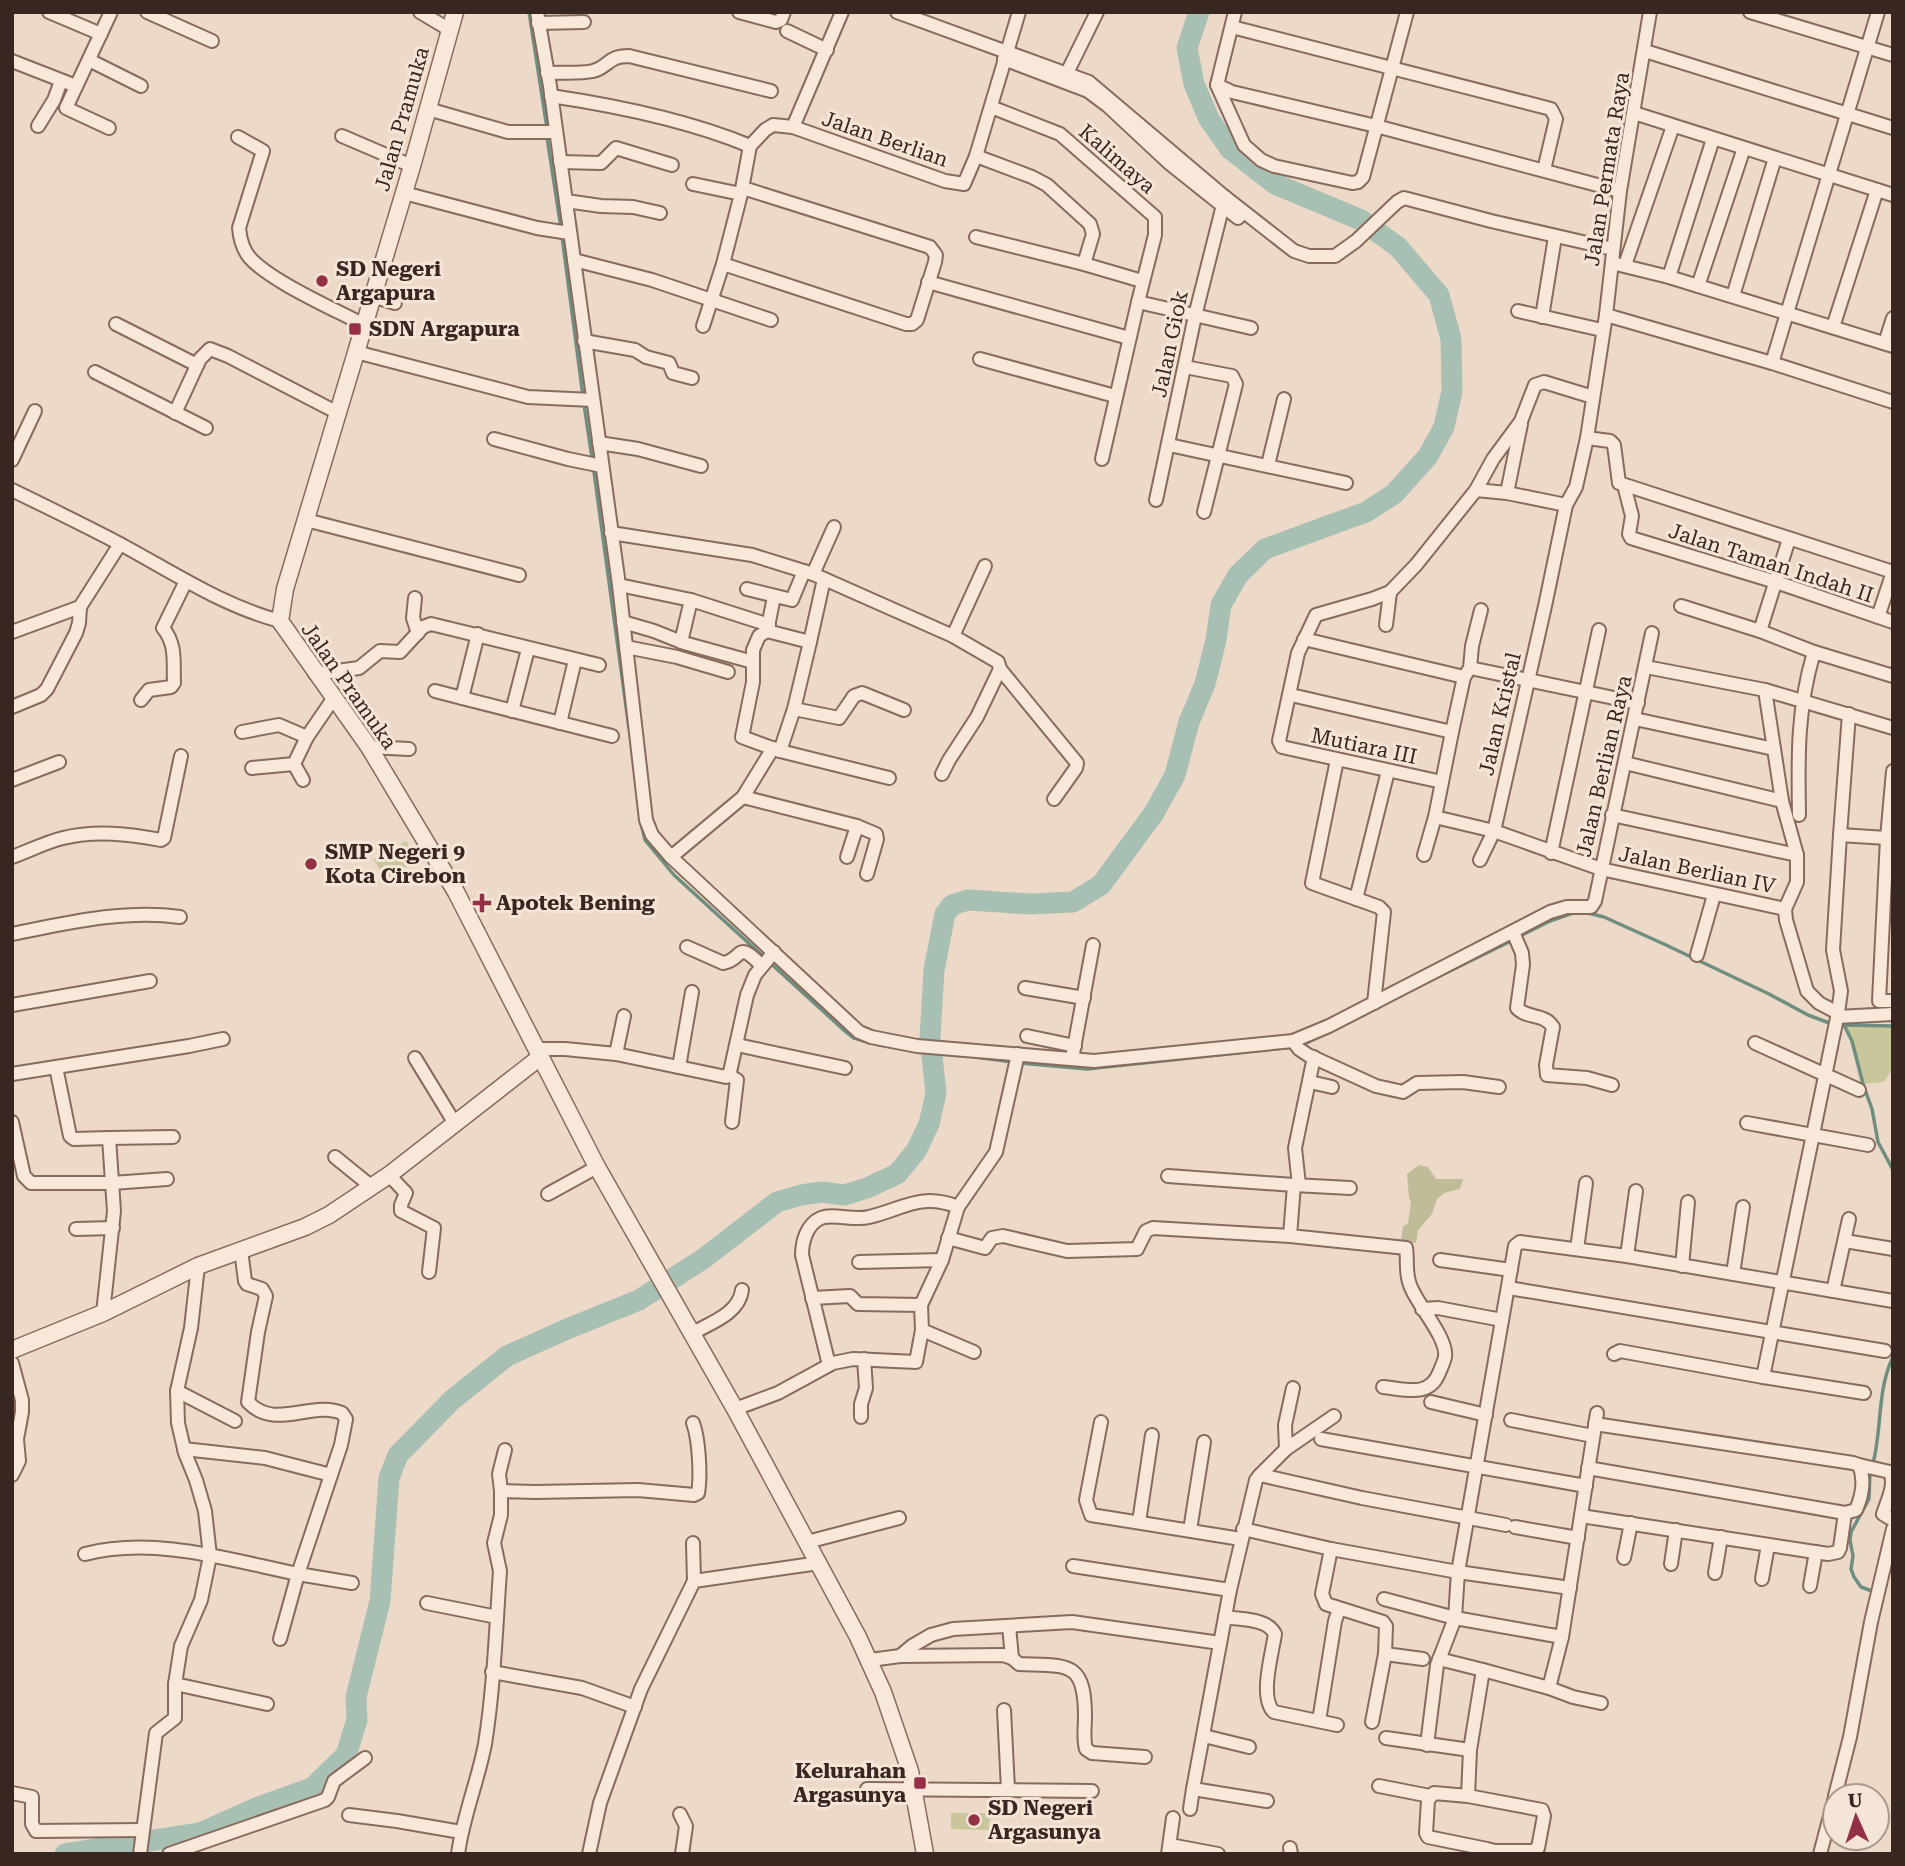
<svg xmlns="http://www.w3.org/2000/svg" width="1905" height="1866" viewBox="0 0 1905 1866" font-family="'Roboto Serif',serif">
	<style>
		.green { fill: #cac69b }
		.cemetery { fill: #c0bc99 }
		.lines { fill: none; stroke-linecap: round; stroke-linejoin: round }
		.stream { stroke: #6f8e80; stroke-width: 3.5 }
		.river { stroke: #a8c0b4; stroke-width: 21 }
		.minor-casing { stroke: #876b5d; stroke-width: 16 }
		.tertiary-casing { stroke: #876b5d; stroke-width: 19 }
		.minor { stroke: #f7e8da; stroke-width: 12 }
		.tertiary { stroke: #f7e8da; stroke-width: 16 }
		.poi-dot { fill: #933045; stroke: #f4e5d6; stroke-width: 2.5 }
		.labels { text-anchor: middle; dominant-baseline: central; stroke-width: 6; stroke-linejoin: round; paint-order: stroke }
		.street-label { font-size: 21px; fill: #382720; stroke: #f4e5d6 }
		.poi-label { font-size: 21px; font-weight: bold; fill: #382720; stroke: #f4e5d6; text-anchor: start }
	</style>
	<rect width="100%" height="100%" fill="#ecd9c7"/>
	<g class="green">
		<polygon points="406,841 417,860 386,879 374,860"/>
		<polygon points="1845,1026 1893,1027 1893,1068 1884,1082 1864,1084 1853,1040"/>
		<polygon points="951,1813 990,1813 989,1830 951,1829"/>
	</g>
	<polygon class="cemetery" points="1419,1165 1428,1167 1436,1179 1463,1179 1460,1189 1444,1193 1437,1199 1432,1214 1418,1230 1416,1243 1401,1241 1403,1226 1408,1224 1411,1201 1409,1198 1407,1174"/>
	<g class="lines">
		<g class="stream">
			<polyline points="529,12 547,128"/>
			<polyline points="547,137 561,228"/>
			<polyline points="562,236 583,396"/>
			<polyline points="584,404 592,458"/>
			<polyline points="594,472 629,728"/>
			<polyline points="640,819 645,840 674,875 846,1032 854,1038 871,1043"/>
			<polyline points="1588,913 1604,917 1666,945 1769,994 1808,1015 1832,1024"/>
			<polyline points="1520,936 1550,921 1573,913"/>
			<polyline points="1413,989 1513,940"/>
			<polyline points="1840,1025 1844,1025 1852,1041 1863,1084 1872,1109 1878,1142 1893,1170"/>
			<polyline points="1844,1025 1893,1026"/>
			<polyline points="879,1045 899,1048"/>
			<polyline points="1300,1046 1319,1037"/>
			<polyline points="924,1052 931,1055 950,1054"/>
			<polyline points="975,1057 1013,1062"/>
			<polyline points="1020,1063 1087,1069 1293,1047"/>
			<path d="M1873 1463C1882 1430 1877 1389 1893 1357"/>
			<polyline points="1870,1471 1869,1499 1851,1532 1850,1540 1853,1556 1851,1569 1854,1577 1861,1587 1872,1591"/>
		</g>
		<polyline class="river" points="65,1854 200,1833 256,1808 312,1788 346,1755 357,1720 356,1697 380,1601 389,1478 398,1455 452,1400 507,1356 567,1329 639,1300 703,1259 777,1202 801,1195 822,1192 844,1195 867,1188 897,1174 916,1151 929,1124 936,1093 930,1038 934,970 945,914 952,905 968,900 1030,904 1073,902 1101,885 1154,813 1175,775 1189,722 1205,684 1216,640 1221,605 1238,575 1265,549 1366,512 1394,494 1428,456 1444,427 1452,391 1451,339 1439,295 1398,247 1361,220 1275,184 1230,149 1209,119 1194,84 1187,48 1199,12"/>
		<defs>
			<g id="minor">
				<polyline points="49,12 101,34"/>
				<polyline points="147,12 212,41"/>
				<polyline points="420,12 450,30"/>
				<polyline points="537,12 550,86 619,585 646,820 652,835 671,857 859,1032 871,1037 917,1046 1094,1061 1293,1041 1329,1026 1550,912 1567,907 1591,907 1595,901 1652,633"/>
				<polyline points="739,12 776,22 781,20 784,12"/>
				<polyline points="897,12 1089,82 1225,197 1294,251 1309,256 1335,256 1356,241 1397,202 1404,198 1491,221 1613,249"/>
				<polyline points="1235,12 1217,85 1244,145 1261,160 1274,166 1352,183 1358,182 1363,177 1407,12"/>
				<polyline points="1750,12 1893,55"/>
				<polyline points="538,23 584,22"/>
				<polyline points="1232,27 1551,109 1556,119 1544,170"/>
				<polyline points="787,31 827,50"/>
				<polyline points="1645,51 1893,128"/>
				<polyline points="1004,59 1088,91 1108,106 1169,163 1238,218 1243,212"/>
				<polyline points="89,60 141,86"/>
				<polyline points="12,61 76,86"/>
				<path d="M547 73C561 72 579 74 593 71 609 67 607 56 629 56L771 91"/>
				<polyline points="1063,81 1097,12"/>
				<polyline points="1217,85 1232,92 1376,126 1620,191"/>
				<path d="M551 96C618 106 688 120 750 146"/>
				<polyline points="991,107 1060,134 1155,217 1155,235 1138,302 1251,328"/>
				<polyline points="428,109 508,132 556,132"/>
				<polyline points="1634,113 1893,195"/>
				<polyline points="38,126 54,100 61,81"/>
				<polyline points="793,127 842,12"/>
				<polyline points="109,128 66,108 111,12"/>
				<polyline points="342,136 412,166"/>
				<path d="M238 137 263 151 239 228C240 239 243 250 250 258 272 282 334 309 364 325"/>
				<polyline points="976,156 1032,177 1047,185 1090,224 1093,234 1084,264"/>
				<polyline points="560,162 601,163 616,148 672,165"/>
				<polyline points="693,184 741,194"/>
				<polyline points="404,193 537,228 569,233"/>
				<polyline points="566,201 601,206 633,207 660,213"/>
				<polyline points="976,237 1084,264 1142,281"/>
				<polyline points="574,260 652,280 771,320"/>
				<polyline points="1612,263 1669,277 1893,346"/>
				<polyline points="723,264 906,324 912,324 917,320 935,262 936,255 930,247 743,188"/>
				<polyline points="1625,265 1673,126"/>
				<polyline points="1669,277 1713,139"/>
				<polyline points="928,282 1129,338"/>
				<polyline points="1698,286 1744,148"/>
				<polyline points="372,296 395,303"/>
				<polyline points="1733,296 1775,158"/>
				<polyline points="1518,311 1602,330"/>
				<polyline points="1606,315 1772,363 1893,402"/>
				<polyline points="1542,317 1555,237"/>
				<polyline points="116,324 197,365"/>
				<polyline points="703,326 723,264 741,194 750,146 765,130 773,125 793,127 945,181 964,184 976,156 1019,12"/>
				<polyline points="1833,327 1877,190"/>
				<polyline points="584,341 635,350 646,357 669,363 673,373 692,378"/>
				<polyline points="1885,343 1893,318"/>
				<polyline points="356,352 528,397 593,400"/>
				<polyline points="980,359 1115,396"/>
				<polyline points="1772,363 1878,12"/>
				<polyline points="1185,367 1232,376 1236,384 1204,512"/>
				<polyline points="95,372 206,428"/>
				<polyline points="175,413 200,359 210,349 228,356 338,413"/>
				<polyline points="1587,438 1610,441 1614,445 1619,483 1893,572 1878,617"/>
				<polyline points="494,439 568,459 602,466"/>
				<polyline points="599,443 638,449 701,466"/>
				<polyline points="1169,445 1346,483"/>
				<polyline points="1102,459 1138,302"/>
				<polyline points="12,460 35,411"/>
				<polyline points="1268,465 1284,399"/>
				<polyline points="1624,485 1632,516 1629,534 1631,538 1776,582 1893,622"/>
				<path d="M12 490C49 508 86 526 122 545 174 573 223 606 280 621"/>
				<polyline points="1476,490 1507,493 1566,505"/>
				<polyline points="1507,493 1521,424"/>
				<polyline points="1156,500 1195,316 1225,197"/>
				<polyline points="306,520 519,575"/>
				<polyline points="611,533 752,555 813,574 953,636 998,662 1000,669 977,717 949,760 942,774"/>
				<polyline points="813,574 834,527"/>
				<polyline points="619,585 691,600 769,625"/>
				<polyline points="747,589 792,600 804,571"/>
				<polyline points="774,597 767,631 810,642 794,709 780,751"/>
				<polyline points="415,598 413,618 418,633"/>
				<polyline points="1681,606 1760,631 1814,652"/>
				<polyline points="623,622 654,631 684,643 753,662"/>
				<polyline points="1386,625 1390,592"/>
				<polyline points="767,631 759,636 753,650 753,682 742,737 780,751 889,778"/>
				<polyline points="1760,631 1789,539"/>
				<polyline points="12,632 80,607 120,544"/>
				<polyline points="478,634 462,698 612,736"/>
				<polyline points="953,636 985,566"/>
				<polyline points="1304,639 1464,677"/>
				<polyline points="681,642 691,600"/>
				<polyline points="810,642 824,579"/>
				<polyline points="626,647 677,657 728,672"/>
				<polyline points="1646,667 1765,690 1893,728"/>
				<polyline points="1470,668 1638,703"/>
				<polyline points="1000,669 1077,763 1076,768 1054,799"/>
				<polyline points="315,674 359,668 380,651 400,652 423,627 431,624 599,665"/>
				<polyline points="1765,690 1782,801 1797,855 1797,882 1785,909 1786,920 1807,991 1819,1003 1838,1013"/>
				<polyline points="435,691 462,698"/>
				<polyline points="1291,695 1452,732"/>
				<path d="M141 700 149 690 171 687 174 683C173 663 177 645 163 628L186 581"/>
				<polyline points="12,707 41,695 47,689 76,633 79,623 80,607"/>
				<polyline points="794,709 839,718 854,696 862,693 904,710"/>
				<polyline points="512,711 528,649"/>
				<polyline points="1635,719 1774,749"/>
				<polyline points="560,723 575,660"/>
				<polyline points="242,732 279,725 307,737"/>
				<polyline points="369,747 409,749"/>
				<polyline points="1337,760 1312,883 1379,907 1384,912 1374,1003"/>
				<polyline points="1625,763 1782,801"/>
				<polyline points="294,764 303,780"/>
				<polyline points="252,768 294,764 307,737 333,699"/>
				<polyline points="12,780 59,762"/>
				<polyline points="1442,782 1282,747 1279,741 1298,653 1316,615 1372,599 1390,592 1416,565 1476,490 1493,459 1521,421 1535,385 1544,382 1593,397"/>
				<polyline points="743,797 857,826 876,834 877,839 867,874"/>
				<polyline points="1612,815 1797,855"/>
				<path d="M1799 815C1798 757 1797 709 1814 652L1893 676"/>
				<polyline points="1435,817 1494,831 1601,869 1785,909"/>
				<polyline points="1840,835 1849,714"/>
				<polyline points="1893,839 1887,838 1879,1001 1893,1001"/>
				<polyline points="1551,853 1599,630"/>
				<polyline points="1424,855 1435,817 1452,732 1464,677 1470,668 1472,646 1481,610"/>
				<path d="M12 857C29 851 46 842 63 838 96 830 129 834 161 840L164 838 181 756"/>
				<polyline points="671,857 743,797 773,748"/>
				<polyline points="847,857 857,826"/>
				<polyline points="1480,860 1494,831 1545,606 1566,505 1576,487 1587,438 1606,315 1620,191 1650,12"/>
				<polyline points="1356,899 1388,771"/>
				<path d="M1513 932 1522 953 1523 965 1517 1008C1527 1019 1544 1013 1553 1027L1546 1065 1547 1075 1587 1078 1612 1085"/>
				<path d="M12 934C67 923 125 909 180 917"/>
				<path d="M687 947 723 963C744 960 735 938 762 966"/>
				<polyline points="1697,955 1714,895"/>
				<polyline points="1025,988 1084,998"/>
				<polyline points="12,1005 150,981"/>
				<polyline points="1837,1017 1893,1014"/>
				<polyline points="1027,1036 1075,1046"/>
				<polyline points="1293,1041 1299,1049 1308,1055 1376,1086 1403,1092 1417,1083 1463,1082 1499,1087"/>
				<polyline points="1755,1043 1859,1090"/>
				<polyline points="737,1045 845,1068"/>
				<polyline points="536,1049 565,1049 616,1054 726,1077 730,1072 747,995 755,975 774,952"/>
				<polyline points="616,1054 624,1016"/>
				<polyline points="415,1058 454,1122"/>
				<polyline points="1072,1059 1093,945"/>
				<polyline points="56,1067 189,1046 223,1039"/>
				<polyline points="679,1067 692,992"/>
				<polyline points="12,1074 56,1067 70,1136 74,1139 109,1138 114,1211 103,1313"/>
				<polyline points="729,1075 737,1080 732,1122"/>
				<polyline points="1310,1082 1332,1087"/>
				<polyline points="12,1122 24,1176 31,1183 112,1183 167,1179"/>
				<polyline points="1747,1123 1868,1145"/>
				<polyline points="109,1138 173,1137"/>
				<polyline points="335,1157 372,1187"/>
				<polyline points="389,1175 406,1193 401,1205 401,1211 434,1228 429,1272"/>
				<path d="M1168 1176 1294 1185 1290 1236 1406 1248C1408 1262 1405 1272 1410 1285 1417 1305 1448 1338 1445 1357 1444 1362 1441 1368 1439 1373 1429 1398 1405 1389 1383 1387"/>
				<polyline points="1294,1185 1350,1188"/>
				<polyline points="1299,1185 1295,1148 1314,1057"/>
				<polyline points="548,1194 597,1167"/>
				<polyline points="76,1229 113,1228"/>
				<polyline points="948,1238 985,1248 992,1238 1003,1236 1067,1251 1137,1249 1146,1231 1153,1228 1290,1236"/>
				<polyline points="1845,1241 1893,1249"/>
				<polyline points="1577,1249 1586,1183"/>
				<polyline points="1627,1256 1636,1191"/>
				<polyline points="1440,1260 1511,1270"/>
				<polyline points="859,1262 942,1260"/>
				<polyline points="1682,1266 1688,1202"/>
				<polyline points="1733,1274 1743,1207"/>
				<polyline points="1509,1288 1885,1351"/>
				<polyline points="1833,1291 1849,1219"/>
				<polyline points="812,1298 850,1296 858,1304 921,1305"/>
				<polyline points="1422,1309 1438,1308 1502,1320"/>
				<polyline points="922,1330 974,1352"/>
				<path d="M691 1334C710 1323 739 1314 742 1290"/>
				<polyline points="1614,1354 1620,1351 1763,1377 1838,1013 1841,991 1833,950 1840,835 1887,838 1893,771"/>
				<polyline points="12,1363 22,1400 22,1412 17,1439 19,1461 12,1475"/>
				<path d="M829 1365 802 1255C802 1241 807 1224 821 1218 833 1213 854 1221 869 1217 903 1209 921 1192 958 1207"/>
				<polyline points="1763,1377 1864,1393"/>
				<polyline points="177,1391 235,1421"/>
				<polyline points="1431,1402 1486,1415"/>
				<polyline points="735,1409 778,1393 833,1363 853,1359 916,1362 922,1330 921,1305 942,1260 958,1207 996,1152 1018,1054"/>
				<polyline points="861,1417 861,1404 866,1388 864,1359"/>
				<polyline points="1511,1420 1593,1436"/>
				<polyline points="1101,1422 1086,1500 1091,1515 1241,1539"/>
				<polyline points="1321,1439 1586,1486"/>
				<polyline points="184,1449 265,1458 331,1475"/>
				<polyline points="1286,1449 1285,1425 1293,1388"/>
				<path d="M1859 1465 1890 1472C1896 1485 1887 1501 1883 1514L1893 1520"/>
				<path d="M1588 1468 1845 1513 1856 1510C1862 1496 1865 1479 1859 1465L1853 1463 1595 1424"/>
				<polyline points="1260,1475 1286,1449 1334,1416"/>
				<polyline points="501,1491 499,1474 505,1450"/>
				<polyline points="1581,1516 1828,1554 1838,1552 1840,1548 1845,1513"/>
				<polyline points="1139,1522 1152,1435"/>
				<polyline points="1515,1527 1578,1538"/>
				<polyline points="1243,1529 1331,1549 1458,1572 1515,1246 1520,1242 1627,1256 1893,1301"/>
				<polyline points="1190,1530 1204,1442"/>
				<polyline points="807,1542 899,1518"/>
				<polyline points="693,1543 694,1581"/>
				<polyline points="1331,1549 1322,1594 1326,1604 1383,1622 1386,1626 1385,1654 1372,1722"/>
				<path d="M85 1554C155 1536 229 1560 298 1574L341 1445 346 1419 342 1413C312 1400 275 1431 248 1402L258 1332 266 1296 262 1289 247 1284 245 1281 241 1250"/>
				<polyline points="1624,1558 1631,1523"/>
				<polyline points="1671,1564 1676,1530"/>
				<polyline points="1073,1566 1230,1590"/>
				<polyline points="1715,1573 1721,1537"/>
				<polyline points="1762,1579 1768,1545"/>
				<polyline points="1810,1586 1816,1552"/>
				<polyline points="1384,1599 1455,1618 1562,1637"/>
				<polyline points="427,1603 497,1617"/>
				<path d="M1225 1617C1241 1620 1267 1618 1275 1634 1272 1654 1259 1698 1274 1712L1337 1725"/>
				<polyline points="1009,1626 1012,1658"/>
				<polyline points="280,1639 298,1574 352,1583"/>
				<polyline points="1385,1654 1423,1659"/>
				<path d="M900 1656 1003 1655 1012 1658 1019 1664C1068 1666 1085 1660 1085 1717 1085 1727 1083 1739 1086 1749L1092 1753 1145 1757"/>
				<polyline points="1439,1659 1483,1670"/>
				<polyline points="870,1660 900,1656 912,1646 931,1635 953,1629 1072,1622 1220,1643"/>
				<polyline points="492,1672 582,1688 635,1707"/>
				<polyline points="175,1684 267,1704"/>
				<polyline points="1549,1688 1573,1697 1601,1703"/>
				<polyline points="1004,1710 1008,1789"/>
				<polyline points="1319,1721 1335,1621 1339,1609"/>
				<polyline points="1204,1736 1249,1747"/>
				<polyline points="1386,1738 1470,1750"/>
				<polyline points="1427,1745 1437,1665 1455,1618 1458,1572 1570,1588"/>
				<polyline points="1379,1786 1430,1796"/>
				<polyline points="867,1789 1092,1791"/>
				<polyline points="12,1793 32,1797 32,1824 36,1831 142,1830"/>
				<polyline points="1468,1796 1542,1810 1544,1816 1538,1848 1532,1851 1495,1851"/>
				<polyline points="1835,1796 1850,1737 1871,1622 1893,1529"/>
				<polyline points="1267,1801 1193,1789 1230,1590 1256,1480 1260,1475 1362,1498 1506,1525"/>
				<polyline points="1190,1809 1193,1789"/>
				<polyline points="680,1814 686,1826 682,1854"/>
				<polyline points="349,1815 397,1821 461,1832"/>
				<polyline points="1170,1845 1218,1854"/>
				<polyline points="1290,1848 1291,1854"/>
				<polyline points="140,1854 156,1733 175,1718 175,1684 181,1646 201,1600 210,1556 205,1511 196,1480 185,1453 178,1423 177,1391 191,1328 198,1266"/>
				<polyline points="169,1854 325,1800 328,1797 334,1781 365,1758"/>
				<path d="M458 1854C463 1816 478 1781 485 1744 494 1687 496 1628 500 1571L494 1543 501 1515V1491L535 1492 638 1490 694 1495 698 1493C701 1476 699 1439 693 1423"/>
				<polyline points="589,1854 600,1803 641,1689 694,1581 819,1563"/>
				<polyline points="1168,1854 1173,1818"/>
				<polyline points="1495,1854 1495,1851 1487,1849 1428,1837 1426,1833 1428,1800 1434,1793 1468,1796 1470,1750 1483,1670 1549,1688 1562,1637 1597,1413"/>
				<polyline points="1820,1854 1835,1797"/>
			</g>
			<g id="tertiary">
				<polyline points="455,12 412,166 285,589 280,621 369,747 456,892 597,1167 735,1409 858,1637 883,1692 910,1771 925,1854"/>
				<polyline points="12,1350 103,1313 198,1266 305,1227 329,1215 389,1175 539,1058"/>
			</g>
		</defs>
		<use href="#minor" class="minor-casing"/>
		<use href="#tertiary" class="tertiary-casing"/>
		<use href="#minor" class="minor"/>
		<use href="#tertiary" class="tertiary"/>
	</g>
	<g class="poi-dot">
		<circle cx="322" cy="281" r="7"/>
		<rect x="348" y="322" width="14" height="14" rx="3.5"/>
		<circle cx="311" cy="864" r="7"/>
		<path d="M478.5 892.5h7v7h7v7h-7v7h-7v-7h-7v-7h7z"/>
		<rect x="913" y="1776" width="14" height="14" rx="3.5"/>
		<circle cx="974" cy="1820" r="7"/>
	</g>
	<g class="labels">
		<g class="street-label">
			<text transform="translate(402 119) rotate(-74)">Jalan Pramuka</text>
			<text transform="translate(885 139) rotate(19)">Jalan Berlian</text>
			<text transform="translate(1117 159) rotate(41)">Kalimaya</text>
			<text transform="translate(1607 169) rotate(-81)">Jalan Permata Raya</text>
			<text transform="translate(1170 344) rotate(-78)">Jalan Giok</text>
			<text transform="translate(1771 563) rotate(18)">Jalan Taman Indah II</text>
			<text transform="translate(349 686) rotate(55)">Jalan Pramuka</text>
			<text transform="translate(1500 714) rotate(-77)">Jalan Kristal</text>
			<text transform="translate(1364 746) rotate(12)">Mutiara III</text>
			<text transform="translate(1604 766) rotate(-77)">Jalan Berlian Raya</text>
			<text transform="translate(1697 870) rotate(12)">Jalan Berlian IV</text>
		</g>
		<g class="poi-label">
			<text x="336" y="269">SD Negeri<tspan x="336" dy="24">Argapura</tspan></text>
			<text x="369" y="329">SDN Argapura</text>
			<text x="325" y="852">SMP Negeri 9<tspan x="325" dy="24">Kota Cirebon</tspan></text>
			<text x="496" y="903">Apotek Bening</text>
			<text x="906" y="1771" text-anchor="end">Kelurahan<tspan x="906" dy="24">Argasunya</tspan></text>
			<text x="988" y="1808">SD Negeri<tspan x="988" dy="24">Argasunya</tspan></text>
		</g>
	</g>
	<rect width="1905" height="1866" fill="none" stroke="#382720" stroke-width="28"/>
	<g transform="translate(1856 1817) rotate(357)"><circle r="33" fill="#f4e5d6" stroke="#a9998d" stroke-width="2"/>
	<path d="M0-5L12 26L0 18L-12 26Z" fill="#933045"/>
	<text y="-10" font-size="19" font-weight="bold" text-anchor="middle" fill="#382720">U</text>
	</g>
</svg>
